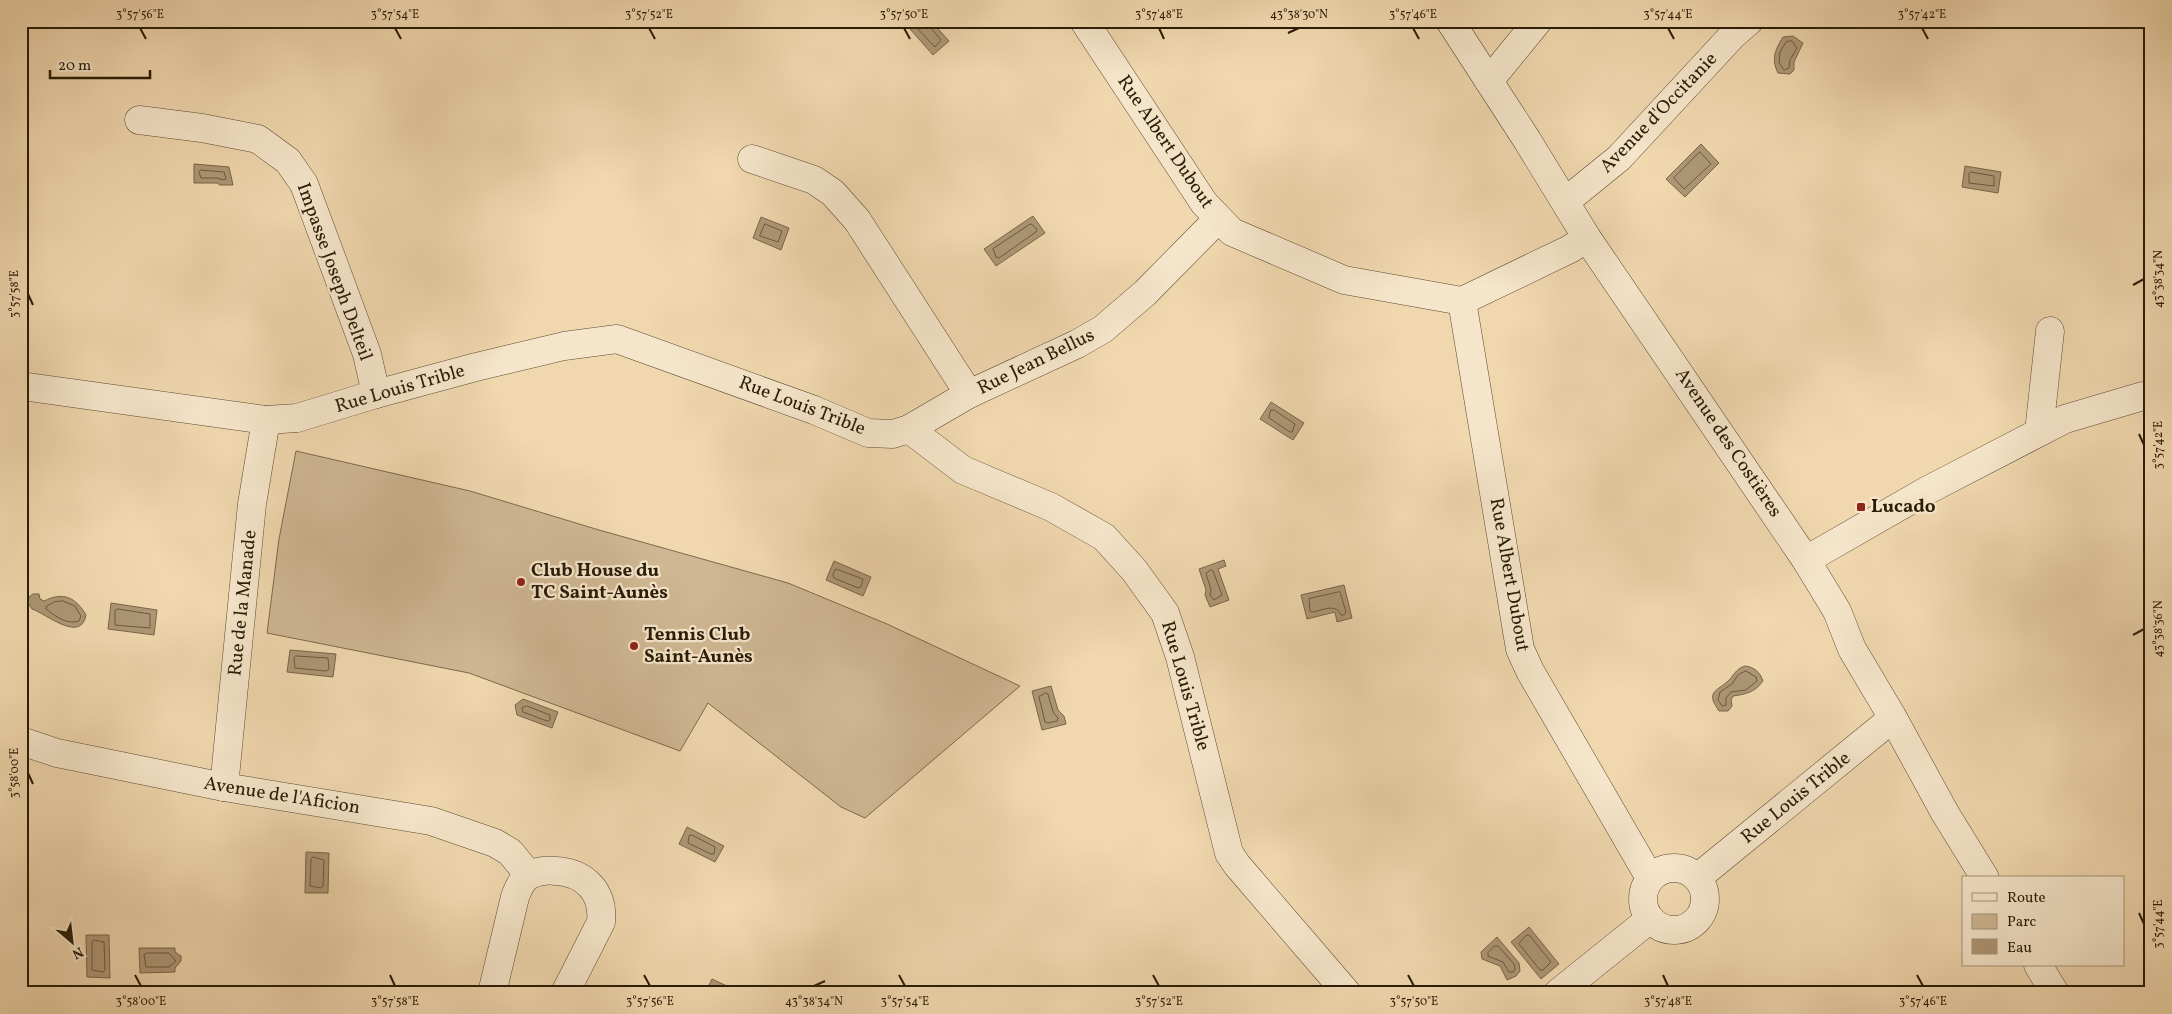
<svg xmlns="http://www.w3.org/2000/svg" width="2172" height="1014" viewBox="0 0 2172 1014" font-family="Vollkorn,serif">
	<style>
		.green { fill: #ceb792; stroke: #7c694c }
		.water { fill: #ad9775; stroke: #796549 }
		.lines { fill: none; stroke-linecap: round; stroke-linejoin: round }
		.shore { stroke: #6c593e; stroke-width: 1 }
		.minor-casing { stroke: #5c4a31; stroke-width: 29 }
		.tertiary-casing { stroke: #5c4a31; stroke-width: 29 }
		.minor { stroke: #f5e5ca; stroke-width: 28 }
		.tertiary { stroke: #f5e5ca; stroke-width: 28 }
		.ticks { fill: none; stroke: #2a1b07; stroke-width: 2 }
		.poi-dot { fill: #8f2418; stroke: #f5e5ca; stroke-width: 2 }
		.labels { text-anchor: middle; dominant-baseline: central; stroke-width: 4.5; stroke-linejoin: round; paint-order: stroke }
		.street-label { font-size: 19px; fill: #2a1b07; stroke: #f5e5ca }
		.poi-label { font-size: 19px; font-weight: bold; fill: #2a1b07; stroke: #f5e5ca; text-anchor: start }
		.neatline { fill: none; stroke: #2a1b07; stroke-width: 2 }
		.ticks-label { font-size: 12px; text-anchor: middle; fill: #2a1b07 }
	</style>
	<rect width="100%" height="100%" fill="#f0d7ae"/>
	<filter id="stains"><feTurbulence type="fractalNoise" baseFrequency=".004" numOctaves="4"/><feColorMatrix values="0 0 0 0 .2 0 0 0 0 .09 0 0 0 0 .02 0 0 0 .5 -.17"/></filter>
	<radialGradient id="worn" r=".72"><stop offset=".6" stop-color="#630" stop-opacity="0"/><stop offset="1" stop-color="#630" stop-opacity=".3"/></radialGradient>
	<polygon class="green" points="296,451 470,491 599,530 788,583 887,624 1020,686 865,818 841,807 708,703 680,751 469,673 267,633 279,539"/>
	<g class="water">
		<polygon points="903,21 931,21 949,41 933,55"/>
		<path d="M1793 36 1803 43 1794 62V70L1790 74 1778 73C1771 59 1775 50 1783 37Z"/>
		<polygon points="1701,144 1719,163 1685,197 1666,179"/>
		<polygon points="194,164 229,167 233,185 220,185 217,183 194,183"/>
		<polygon points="1965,166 2001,172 1998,193 1962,187"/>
		<polygon points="1033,216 1045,233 996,266 984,249"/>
		<polygon points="761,217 789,228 781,250 753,238"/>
		<polygon points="1271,402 1304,423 1293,440 1260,419"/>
		<polygon points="1224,560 1226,566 1218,569 1229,600 1210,607 1205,595 1206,590 1199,569"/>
		<polygon points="834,561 871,577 863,596 826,580"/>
		<polygon points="1344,585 1352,618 1337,622 1335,612 1307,619 1301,595"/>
		<path d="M33 594H39L40 599 44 601C64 591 76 598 86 615 81 644 45 613 32 609L28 603 29 597Z"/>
		<polygon points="111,603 157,610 154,635 108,629"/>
		<polygon points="290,650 336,654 333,677 287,672"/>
		<path d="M1745 666C1754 667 1760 672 1763 681 1755 692 1747 694 1733 696L1731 700 1732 706 1728 711H1719C1707 693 1713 693 1727 682 1734 676 1735 669 1745 666Z"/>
		<polygon points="1051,686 1058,710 1064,716 1066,724 1042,730 1032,691"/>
		<polygon points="523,699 558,712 552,728 517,715 515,705"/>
		<polygon points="687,827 724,846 715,862 679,844"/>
		<polygon points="306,852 329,853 328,893 305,893"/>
		<polygon points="1529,927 1559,964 1541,979 1511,942"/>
		<polygon points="86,935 109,935 110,978 87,977"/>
		<polygon points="1497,937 1519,963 1520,971 1516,976 1507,980 1500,966 1482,959 1481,952"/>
		<polygon points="139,948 175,948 175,952 181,956 181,961 175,968 175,972 140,973"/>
		<polygon points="712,979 729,987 726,993 705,993"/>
	</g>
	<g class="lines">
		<g class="shore">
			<polyline points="910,21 935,47 941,40 929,26 928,21"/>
			<polygon points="1792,41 1797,48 1790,60 1789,68 1784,70 1779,63 1780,52 1786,42"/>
			<polygon points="1700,152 1711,164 1684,189 1674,178"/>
			<polygon points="201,170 224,172 226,179 223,180 217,178 201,178 199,172"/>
			<polygon points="1971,172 1994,176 1994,186 1969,183 1969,174"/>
			<polygon points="765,224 782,231 778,242 760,236"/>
			<polygon points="1031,224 1037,229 1036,232 999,258 996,257 993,249"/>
			<polygon points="1271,410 1274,410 1295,424 1292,432 1290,432 1269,418"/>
			<polygon points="836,569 863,579 861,587 858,588 834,578 833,575"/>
			<polygon points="1211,570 1213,571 1222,595 1214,600 1210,595 1211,589 1206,574"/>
			<path d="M1340 592 1346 612 1344 615H1341C1336 603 1323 610 1313 612L1310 611 1309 599Z"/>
			<path d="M63 601 75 606 81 616 79 621C67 625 55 616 46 609L47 606 54 602Z"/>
			<polygon points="118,609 150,614 150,628 115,625 115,611"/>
			<polygon points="296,656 328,658 329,669 326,671 295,668 294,658"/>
			<polygon points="1746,671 1756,677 1757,681 1746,690 1731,692 1726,698 1726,705 1722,706 1718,700 1720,692 1732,684 1738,675"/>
			<polygon points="1046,693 1048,694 1053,712 1058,718 1057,721 1048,723 1045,722 1039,697"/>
			<polygon points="527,706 550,715 550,720 547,721 523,712 522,708"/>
			<polygon points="692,835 715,847 714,854 711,854 688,843 689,836"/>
			<polygon points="313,857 324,860 323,886 321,888 310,886 311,860"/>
			<polygon points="1527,935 1530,936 1551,962 1543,970 1540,970 1519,944"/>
			<polygon points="94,940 104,942 105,970 103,972 92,970 92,943"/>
			<polygon points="1495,946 1498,946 1514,964 1515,969 1513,972 1509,972 1503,962 1488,956 1488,953"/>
			<polygon points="147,953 169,953 176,961 169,967 146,967 144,955"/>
		</g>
		<defs>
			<g id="minor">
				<polyline points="1084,21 1204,203 1232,232 1344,280 1462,301 1570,249 1587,238"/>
				<polyline points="1489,81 1538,21"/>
				<polyline points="139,120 202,128 258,139 288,161 304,184 367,354 376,394"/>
				<polyline points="752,159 814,180 833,193 857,220 969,394"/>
				<polyline points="1566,201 1619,158 1732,36 1749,21"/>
				<polyline points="1462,301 1520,649 1530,671 1650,878"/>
				<polyline points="21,386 266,420 297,418 376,394 476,367 564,346 617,339 814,410 868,433 893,434 909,429 969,394 1077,344 1103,329 1145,293 1218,219"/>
				<polyline points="909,429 963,470 1051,507 1104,537 1134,570 1165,613 1180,657 1229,853 1237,865 1347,993"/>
				<polyline points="2039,432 2050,331"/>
				<polyline points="1806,560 1928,490 2065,419 2143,396 2151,396"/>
				<polyline points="21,741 57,753 224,787 431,821 495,843 510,852 529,875"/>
				<polyline points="224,787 252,504 266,420"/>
				<circle cx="1674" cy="899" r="31"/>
				<polyline points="1697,878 1893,718"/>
				<path d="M492 993 515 897C518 889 522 879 530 875 538 871 548 870 557 871 585 873 604 892 601 922L565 993"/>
				<polyline points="1558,993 1650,919"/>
			</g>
			<g id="tertiary">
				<polyline points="1450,21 1527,140 1587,238 1806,560 1837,611 1852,649 1893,718 1945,813 1985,878"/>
				<polyline points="2038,965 2055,993"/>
			</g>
		</defs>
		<use href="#minor" class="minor-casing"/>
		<use href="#tertiary" class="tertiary-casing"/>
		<use href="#minor" class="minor"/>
		<use href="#tertiary" class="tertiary"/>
	</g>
	<path class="ticks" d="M140 28 146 39M395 28 401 39M649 28 655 39M904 28 910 39M1159 28 1164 39M1413 28 1419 39M1668 28 1674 39M1922 28 1928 39M1288 33 1299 28M2133 285 2144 279M28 294 33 305M2139 434 2144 445M2133 635 2144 629M28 773 33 784M2139 913 2144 924M135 975 141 986M390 975 395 986M644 975 650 986M899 975 905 986M1153 975 1159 986M1408 975 1414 986M1663 975 1668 986M1917 975 1923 986M814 986 825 981"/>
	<g class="poi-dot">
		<rect x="1856" y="502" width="10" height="10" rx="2.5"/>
		<circle cx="521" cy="582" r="5"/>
		<circle cx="634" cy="646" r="5"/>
	</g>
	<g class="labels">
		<g class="street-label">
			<text transform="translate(1659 113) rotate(-46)">Avenue d'Occitanie</text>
			<text transform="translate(1165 142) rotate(56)">Rue Albert Dubout</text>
			<text transform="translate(334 272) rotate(70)">Impasse Joseph Delteil</text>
			<text transform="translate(1036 362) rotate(-26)">Rue Jean Bellus</text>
			<text transform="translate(400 389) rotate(-16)">Rue Louis Trible</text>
			<text transform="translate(802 406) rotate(21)">Rue Louis Trible</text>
			<text transform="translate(1728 443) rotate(56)">Avenue des Costières</text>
			<text transform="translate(1509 575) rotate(80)">Rue Albert Dubout</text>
			<text transform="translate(243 603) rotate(-84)">Rue de la Manade</text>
			<text transform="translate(1185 686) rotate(74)">Rue Louis Trible</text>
			<text transform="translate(282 796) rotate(9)">Avenue de l'Aficion</text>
			<text transform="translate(1796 798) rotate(-39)">Rue Louis Trible</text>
		</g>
		<g class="poi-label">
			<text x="1871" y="507">Lucado</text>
			<text x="531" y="571">Club House du<tspan x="531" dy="22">TC Saint-Aunès</tspan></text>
			<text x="644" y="635">Tennis Club<tspan x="644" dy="22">Saint-Aunès</tspan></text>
		</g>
	</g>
	<rect width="2172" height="1014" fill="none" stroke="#f0d7ae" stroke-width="55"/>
	<rect x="1962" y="876" width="162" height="90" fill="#f5e5ca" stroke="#a4947c"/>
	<rect x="1972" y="893" width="25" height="8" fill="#f5e5ca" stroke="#a4947c"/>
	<text x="2007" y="902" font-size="15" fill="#2a1b07">Route</text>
	<rect x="1972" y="914" width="25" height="15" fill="#ceb792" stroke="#a4947c"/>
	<text x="2007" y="926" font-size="15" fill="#2a1b07">Parc</text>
	<rect x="1972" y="939" width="25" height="15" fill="#ad9775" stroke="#a4947c"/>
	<text x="2007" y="952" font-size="15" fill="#2a1b07">Eau</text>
	<g transform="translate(72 942) rotate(152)" stroke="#f5e5ca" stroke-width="4" paint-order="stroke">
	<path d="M0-4L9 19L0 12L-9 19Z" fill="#2a1b07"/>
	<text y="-8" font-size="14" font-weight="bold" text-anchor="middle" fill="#2a1b07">N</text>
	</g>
	<path d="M50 70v8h100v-8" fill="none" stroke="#2a1b07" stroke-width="2.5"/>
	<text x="58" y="70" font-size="15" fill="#2a1b07" stroke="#f5e5ca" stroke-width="4" paint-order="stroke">20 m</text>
	<rect x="28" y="28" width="2116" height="958" class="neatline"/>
	<g class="ticks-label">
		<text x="140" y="18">3°57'56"E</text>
		<text x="395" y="18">3°57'54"E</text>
		<text x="649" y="18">3°57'52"E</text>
		<text x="904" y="18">3°57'50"E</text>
		<text x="1159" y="18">3°57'48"E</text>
		<text x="1299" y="18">43°38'30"N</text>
		<text x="1413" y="18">3°57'46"E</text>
		<text x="1668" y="18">3°57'44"E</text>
		<text x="1922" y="18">3°57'42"E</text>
		<text transform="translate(2158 279) rotate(-90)" y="4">43°38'34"N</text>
		<text transform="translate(14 294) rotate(-90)" y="4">3°57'58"E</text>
		<text transform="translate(2158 445) rotate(-90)" y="4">3°57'42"E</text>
		<text transform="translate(2158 629) rotate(-90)" y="4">43°38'36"N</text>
		<text transform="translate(14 773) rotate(-90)" y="4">3°58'00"E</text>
		<text transform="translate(2158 924) rotate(-90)" y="4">3°57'44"E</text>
		<text x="141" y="1005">3°58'00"E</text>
		<text x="395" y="1005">3°57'58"E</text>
		<text x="650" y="1005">3°57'56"E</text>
		<text x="814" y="1005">43°38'34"N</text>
		<text x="905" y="1005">3°57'54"E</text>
		<text x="1159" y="1005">3°57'52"E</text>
		<text x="1414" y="1005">3°57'50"E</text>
		<text x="1668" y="1005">3°57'48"E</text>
		<text x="1923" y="1005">3°57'46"E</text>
	</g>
	<rect width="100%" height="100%" filter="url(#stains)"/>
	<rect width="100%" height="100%" fill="url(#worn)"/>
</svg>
